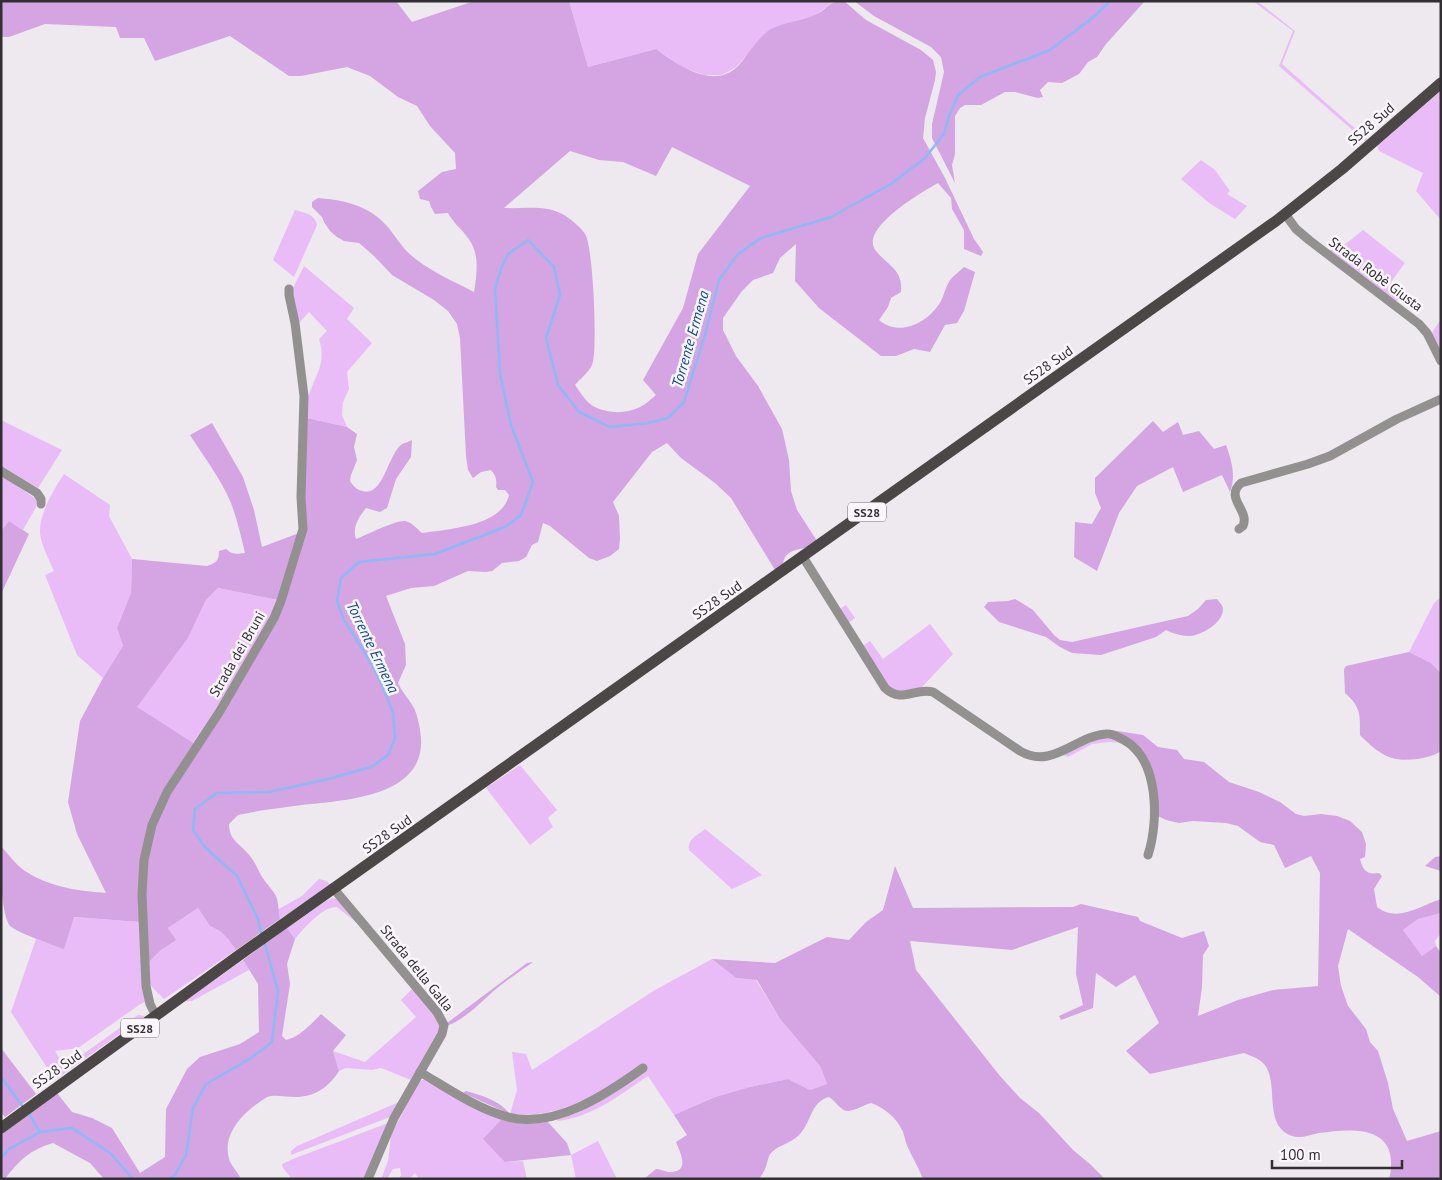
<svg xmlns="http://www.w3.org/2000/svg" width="1442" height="1180" viewBox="0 0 1442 1180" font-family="'PT Sans',sans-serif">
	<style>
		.green { fill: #e9bcf7 }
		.forest { fill: #d4a4e3; fill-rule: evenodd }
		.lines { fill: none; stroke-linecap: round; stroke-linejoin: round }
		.stream { stroke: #8cbaf7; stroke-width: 2.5 }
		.minor { stroke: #939090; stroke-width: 9 }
		.major { stroke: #4c4747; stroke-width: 11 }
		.labels { text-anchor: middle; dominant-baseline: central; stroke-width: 5; stroke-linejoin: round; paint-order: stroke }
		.shield { fill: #faf6fb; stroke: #6d6b6e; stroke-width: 1 }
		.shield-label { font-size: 12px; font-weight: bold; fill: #312f31 }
		.street-label { font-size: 14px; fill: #312f31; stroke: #faf6fb }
		.water-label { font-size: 15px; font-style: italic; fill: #0c4c93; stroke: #faf6fb }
	</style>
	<rect width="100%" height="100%" fill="#ede9ee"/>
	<g class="green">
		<polygon points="569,1 834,1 816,15 770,30 736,67 722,75 704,75 684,68 656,49 588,67"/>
		<polygon points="1253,1 1257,1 1295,31 1282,64 1367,139 1365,141 1279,66 1293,31"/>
		<polygon points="1441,91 1441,220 1416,191 1423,173 1379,151 1377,146"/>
		<polygon points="1201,160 1215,170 1230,191 1227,194 1247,206 1235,219 1209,203 1181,179"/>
		<path d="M295 210C305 213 315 214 317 225L294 277 273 260Z"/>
		<polygon points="1363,230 1405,263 1391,282 1404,292 1396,302 1328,251 1347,243"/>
		<path d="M304 266 354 308 347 319 372 343 347 372 349 389 343 402 342 415 347 427 307 418C307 411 306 404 308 398 315 375 327 364 319 339L327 331 309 312 298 324 292 290Z"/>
		<polygon points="1441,319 1441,355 1431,334"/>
		<polygon points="1,420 62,450 38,488 1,467"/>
		<path d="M64 474 110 505 109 516 132 559 131 593 117 628 123 646 103 678 77 655 45 575 54 571C49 559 41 545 40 533 39 514 54 489 64 474Z"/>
		<polygon points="1,475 36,499 36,507 23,530 9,521 1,531"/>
		<polygon points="218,588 278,600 265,628 195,744 136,707 188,638 206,600"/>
		<polygon points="1441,597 1441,673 1431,663 1409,652 1434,603"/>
		<polygon points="846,605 855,618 848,623 840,609"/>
		<polygon points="930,624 953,654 921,688 898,692 888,686 863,646 870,641 883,659"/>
		<polygon points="1109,737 1124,743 1110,742 1092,744 1068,757 1060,754 1090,741"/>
		<polygon points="520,765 557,810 548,818 553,827 530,845 486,788"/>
		<path d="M705 829 762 875 732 889 689 850C687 839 698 835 705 829Z"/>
		<polygon points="319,879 327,881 330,885 280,919 277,910 302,896"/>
		<path d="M333 898 337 899 358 924 337 907C323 906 304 928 295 939L287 928 326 901Z"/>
		<polygon points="198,908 210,926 220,931 228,939 236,950 164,999 149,984 148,963 161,950 175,940 168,928"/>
		<polygon points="1441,913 1441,933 1435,941 1436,946 1422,956 1403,930 1418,919"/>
		<polygon points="73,917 140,922 145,1002 139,1005 78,1048 55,1051 65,1067 138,1015 145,1016 55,1080 11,1012 36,939 64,948"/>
		<path d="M712 959 736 978 756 980 780 1019 820 1066 827 1084 810 1090 788 1079 750 1087 715 1097 674 1115 648 1076C620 1095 592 1117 558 1121L555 1119 622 1079C587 1100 552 1119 510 1114L517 1090 512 1052 526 1054 532 1070 655 990Z"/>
		<polygon points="243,960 249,970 192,1001 185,1001"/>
		<path d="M413 988C423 1001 439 1013 440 1030L411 1080 381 1068 372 1070 346 1068 339 1071 333 1051 365 1062 416 1017 401 1000Z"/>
		<polygon points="422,1080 426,1080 502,1119 505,1162 523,1161 527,1179 419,1179 415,1173 409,1179 399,1179 401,1175 400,1168 393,1169 387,1179 381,1179 388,1161 391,1135 418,1083"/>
		<polygon points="399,1102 390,1117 291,1155 291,1151 297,1146"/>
		<polygon points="388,1123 365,1179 292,1179 283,1168 282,1164 293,1159"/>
		<polygon points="598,1141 617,1179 576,1179 571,1155"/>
	</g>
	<g class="forest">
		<path d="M1 1H396L412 22 474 1H569L588 67 656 49C677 64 713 91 738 66 748 55 758 37 771 29 785 22 801 21 815 15 829 9 827 1 844 1L866 20 921 50 933 60 936 72 935 80 925 118 923 138 945 178 974 239 983 252 981 256 964 249V230L952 209 951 198 938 183C922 192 858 229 876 251 888 266 903 269 901 292L891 298 888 307 879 320C900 338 929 322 941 301 944 295 946 286 950 280 954 275 960 271 964 267L975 272 964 311 957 323 945 325 930 352 914 349 896 356H881L819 308 795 281 796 244 780 258 773 273 753 280 742 291 723 318V330L736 356 758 386 782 429 789 460 791 491 797 510 817 541C813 544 810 547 805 548 795 550 784 551 783 565L775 570 731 498 715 483 681 458 667 443 652 452 613 502 619 516 620 539 619 549 610 556 597 561 589 558 550 526 543 523 538 542 532 545 526 557 519 561 502 563 492 571 486 572 468 571 434 586 411 588 386 596 405 644 406 665 398 683C402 692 409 699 414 708 417 714 419 724 420 730 432 797 346 800 302 805 281 808 259 810 238 815L229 824C229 841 241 844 250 856 255 862 258 870 262 877 266 883 272 889 276 896 279 903 278 911 280 919L236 950 228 939 220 931 210 926 198 908 168 928 176 940 161 950 148 963 145 883 148 853 161 809 213 728 292 576 303 504 307 418 347 427 357 434 354 447 357 460 351 475 350 481C353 486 357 490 362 491 383 498 388 455 401 445 403 443 409 442 412 440L411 457 396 479 387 508 380 512 366 508C359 517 352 527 356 539 366 535 396 520 405 521 412 522 417 529 422 533 447 529 502 527 509 495L505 490H498L496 487C497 480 496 476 491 470L481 472 473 478 468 470 466 456 460 338 457 324 448 311 434 300 392 275 374 256 359 243 344 241 337 237 330 231 324 222 322 217 312 207V202L318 198C344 200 368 205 387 226 398 239 402 249 417 260 434 273 455 282 474 292 477 274 480 253 468 238 462 229 453 223 448 213L435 214 431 207 429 201 420 199 418 191 442 172 456 169 455 153 430 126 417 106 398 97 370 76 347 67 301 76H289L230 36 155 61 144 38H120L116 27 45 24 9 37H1ZM672 147 750 186 698 254 683 308 643 380 656 395C651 399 646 404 640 407 627 414 607 414 593 406 586 402 580 392 575 385 580 379 589 372 592 365 598 351 593 250 586 236 583 229 573 221 567 217 549 204 525 209 504 208L570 151 599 160 623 162 656 176Z"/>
		<polygon points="854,1 1145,1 1106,44 1097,57 1088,62 1079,74 1062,83 1048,82 1040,90 1043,97 1038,98 1015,92 1005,92 981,105 965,105 960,108 955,116 955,154 952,165 955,183 932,138 932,124 944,72 941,57 931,47 874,16"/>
		<path d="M1153 421 1163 432 1178 422 1183 435 1199 431 1214 449 1226 445C1232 462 1236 476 1230 492L1222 475 1183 492 1173 467 1137 486 1119 513 1097 571 1074 557 1075 522 1092 524 1101 508 1095 493V478Z"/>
		<path d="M212 423 243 477 254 510 262 547 299 533 278 600 218 588 206 600 188 638 137 707 195 744 153 813 140 922 74 917 64 949C53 945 18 933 10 926 0 912 1 865 1 846 8 854 16 865 25 871 49 887 79 891 106 893L77 834 68 802 80 721 103 678 123 646 117 628 131 593 132 559 207 566C216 563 219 561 219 551L226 549C232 555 237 554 245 553 241 536 237 519 231 503 221 479 204 457 190 435Z"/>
		<polygon points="9,521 29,534 1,594 1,531"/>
		<path d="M1015 599 1033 610 1054 635 1060 640 1072 642 1188 616 1198 609 1206 600 1217 599C1219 602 1223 605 1223 609 1223 623 1202 635 1190 636 1182 636 1174 634 1166 630L1156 637 1101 655 1072 653 1060 647 1046 637 999 622 984 607 988 602 1008 601Z"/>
		<path d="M1409 652 1431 663 1441 673V751C1430 759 1404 762 1392 758 1379 754 1369 744 1360 735 1360 714 1361 707 1345 693L1344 669 1346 666Z"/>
		<path d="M1111 730 1143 735 1158 747 1177 750 1184 759 1204 762 1229 782 1259 792 1280 802 1296 814 1304 816 1321 814 1337 816 1350 821 1362 832 1366 844 1365 857 1360 859C1363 870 1366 875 1379 873L1382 876 1374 889 1377 907C1397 923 1420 906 1441 899V913L1418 919 1403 930 1422 956 1436 946 1441 953V997L1418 977 1348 929 1338 966 1341 986 1348 1006 1366 1029 1370 1042 1378 1051 1388 1083 1393 1109 1407 1141 1441 1131V1178L1389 1179C1390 1175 1391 1171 1391 1167 1394 1124 1348 1129 1319 1133 1310 1135 1300 1139 1292 1136 1262 1126 1280 1083 1264 1064 1259 1058 1251 1056 1244 1053L1150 1074 1126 1051 1159 1023 1135 975 1116 987 1096 973 1093 1008 1061 1020 1059 1016 1083 1005 1076 974 1078 927 1012 950 910 941 916 970 1000 1076 1020 1098 1039 1113 1073 1150 1090 1164 1105 1179H923C919 1169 914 1160 909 1150 906 1144 905 1138 903 1132 897 1118 885 1108 871 1103 862 1105 849 1116 841 1108 836 1104 835 1101 829 1097 810 1102 812 1122 799 1135 791 1143 780 1145 773 1151 767 1156 768 1163 765 1169 764 1172 761 1176 759 1179H644L656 1169C661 1169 667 1173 672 1172 690 1171 680 1152 676 1142L687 1135 674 1115 715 1097 750 1087 788 1079 810 1090 827 1084 820 1066 780 1019 757 980 736 978 712 959 775 963 827 937 849 940 866 922 883 910 895 866 913 908 1073 907 1081 904 1138 917 1140 921 1182 938 1204 931 1209 946 1203 955 1202 987 1198 1016 1238 1000 1273 990 1318 986 1320 873 1311 856 1285 868 1274 845 1260 842 1238 826 1226 823 1193 821 1179 823 1166 820 1156 815 1150 771Z"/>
		<polygon points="1441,856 1441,871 1425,866 1435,857"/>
		<path d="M287 928 295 939 287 964 290 984 282 1036 286 1040C300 1037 311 1024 321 1014L346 1035 333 1051 339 1071C329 1087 315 1097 295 1097 287 1097 279 1095 271 1096 268 1096 264 1099 261 1101 243 1113 222 1134 229 1159 231 1166 238 1172 241 1179H104L90 1163 53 1143C31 1149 18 1161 5 1179H1V1133L57 1093 72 1112 92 1118 112 1128 140 1173 165 1157 166 1109 187 1069 200 1057 240 1044 259 1032 258 984 243 960Z"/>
		<path d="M533 962C518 973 502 983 488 996 475 1008 464 1019 447 1026V1023L527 963Z"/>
		<polygon points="1,1048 36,1094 5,1117 1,1112"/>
		<path d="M466 1091C483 1096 499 1100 510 1114L463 1093Z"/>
		<polygon points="502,1119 516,1123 547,1121 567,1143 571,1155 505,1162 483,1139"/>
	</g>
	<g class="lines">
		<g class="stream">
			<polyline points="262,936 258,919 237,876 205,847 193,830 195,809 217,793 269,792 328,779 371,767 388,755 395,738 393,713 383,687 371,663 344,620 337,601 341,578 359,562 435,554 505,527 521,515 533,482 511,425 500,374 495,289 501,269 508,254 528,240 554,267 560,295 546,338 558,385 579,412 610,427 648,423 668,418 684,402 705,335 719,280 737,255 761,238 831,217 891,184 925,158 944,134 949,116 958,95 980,77 1050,50 1096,15 1110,1"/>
			<polyline points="1,1077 24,1108"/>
			<polyline points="28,1112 40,1132"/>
			<polyline points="1,1158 9,1149 40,1132 72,1128 110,1153 133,1179"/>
			<polyline points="169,1179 175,1175 186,1155 193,1108 206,1084 251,1058 272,1042 278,991 264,941"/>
		</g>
		<g class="minor">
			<polyline points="1285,214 1296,229 1309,240 1419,324 1427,333 1441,361"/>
			<polyline points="1,471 37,493 41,499 41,504"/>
			<path d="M1239 529 1243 526C1250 510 1224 498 1241 483L1308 464 1330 456 1397 419 1441 399"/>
			<path d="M803 557 885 688C902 704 915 687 933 692L1020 751C1052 770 1075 736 1106 734 1112 733 1118 737 1124 740 1159 759 1159 821 1148 855"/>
			<polyline points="334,889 437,1012 444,1025 442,1034 394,1118 368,1179"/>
			<polyline points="156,1016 150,1004 146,986 142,894 144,860 152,825 167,792 220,711 274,618 281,601 303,529 301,497 304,396 295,323 289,295 289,289"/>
			<path d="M420 1072C447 1088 477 1109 508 1117 555 1129 607 1094 643 1068"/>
		</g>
		<polyline class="major" points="1,1128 238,956 1276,221 1342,169 1441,83"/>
	</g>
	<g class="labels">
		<g class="shield">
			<rect x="848" y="502.5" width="38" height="19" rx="4"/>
			<rect x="121" y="1018.5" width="38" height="19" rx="4"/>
		</g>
		<g class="shield-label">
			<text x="867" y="512">SS28</text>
			<text x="140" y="1028">SS28</text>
		</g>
		<g class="street-label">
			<text transform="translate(1371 124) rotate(-41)">SS28 Sud</text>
			<text transform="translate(1376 274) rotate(37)">Strada Robè Giusta</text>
			<text transform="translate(1048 365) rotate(-35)">SS28 Sud</text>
			<text transform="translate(717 600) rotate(-35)">SS28 Sud</text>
			<text transform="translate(237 654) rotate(-60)">Strada dei Bruni</text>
			<text transform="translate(387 834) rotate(-35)">SS28 Sud</text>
			<text transform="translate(417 968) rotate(51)">Strada della Galla</text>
			<text transform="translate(57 1069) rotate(-35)">SS28 Sud</text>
		</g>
		<g class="water-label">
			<text transform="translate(690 339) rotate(-74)">Torrente Ermena</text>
			<text transform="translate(373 647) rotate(64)">Torrente Ermena</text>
		</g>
	</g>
	<rect width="1442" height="1180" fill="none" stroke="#312f31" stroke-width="5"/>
	<path d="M1272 1160v8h130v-8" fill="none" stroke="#312f31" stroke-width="2.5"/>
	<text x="1280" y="1160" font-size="15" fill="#312f31" stroke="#faf6fb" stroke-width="4" paint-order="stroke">100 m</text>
</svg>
